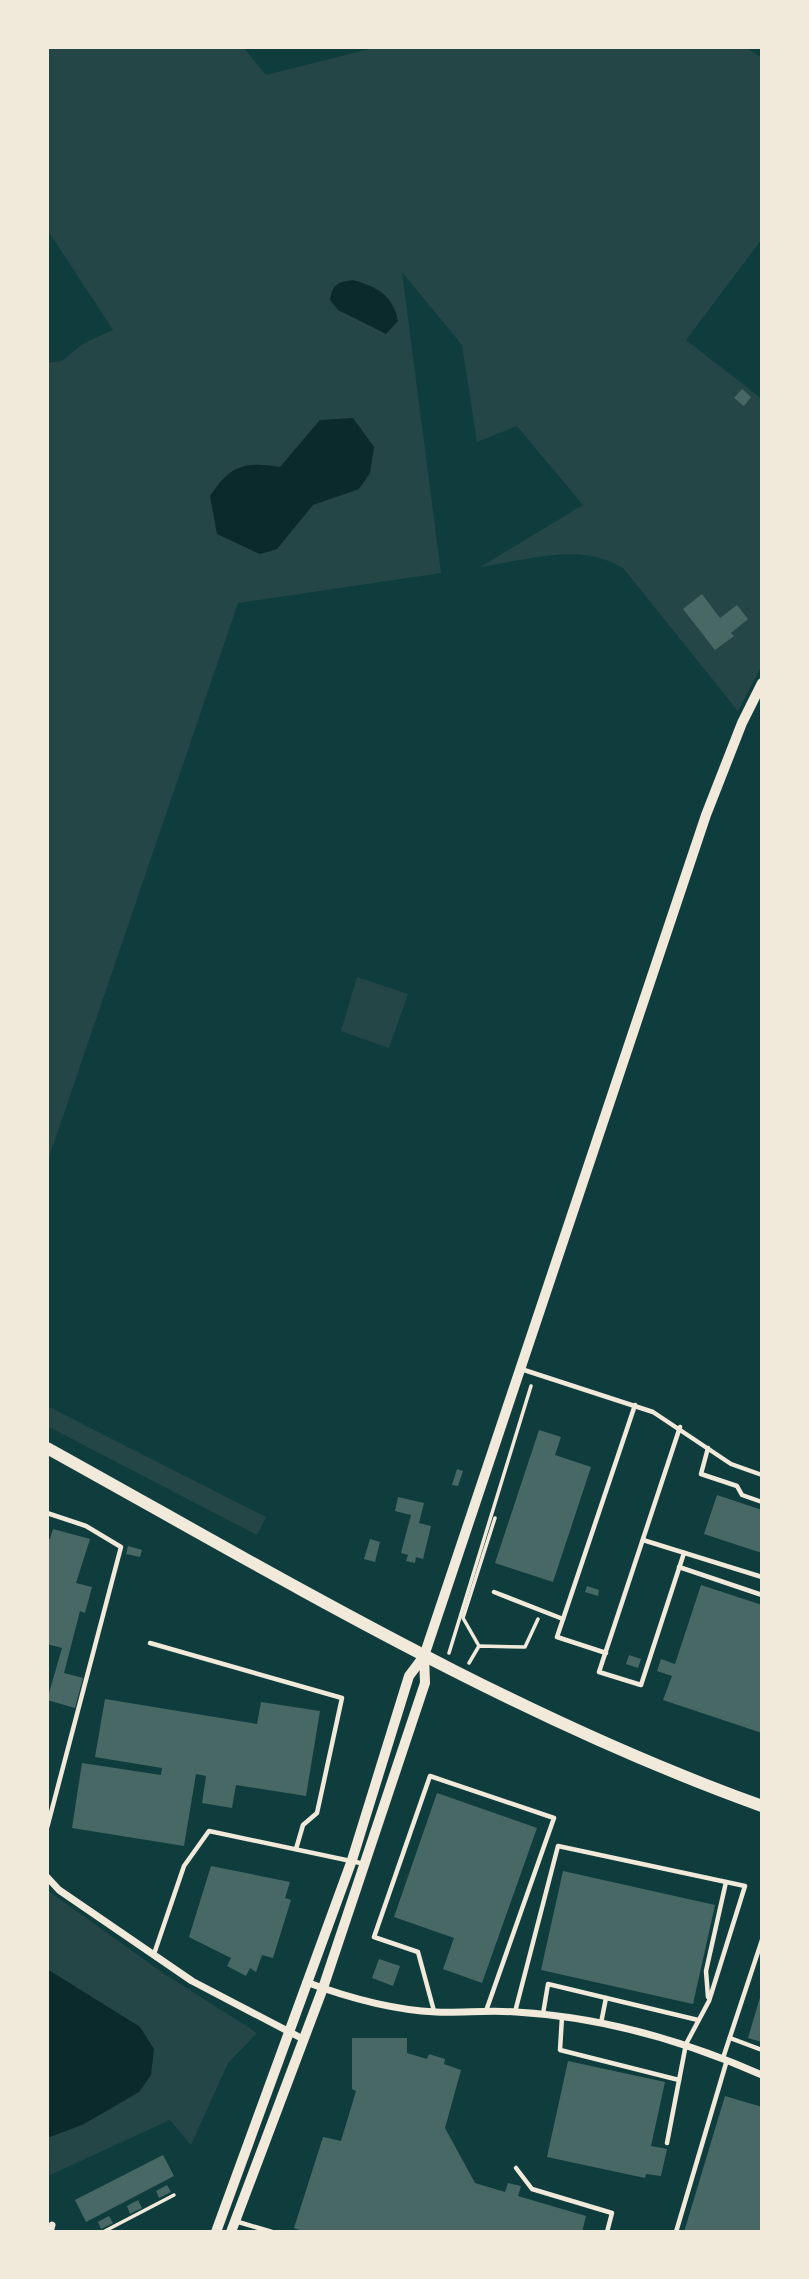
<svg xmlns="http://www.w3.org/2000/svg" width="809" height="2279" viewBox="0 0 809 2279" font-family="Commissioner,sans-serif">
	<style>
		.green { fill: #244646 }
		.water { fill: #0a2a2b }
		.building { fill: #486865 }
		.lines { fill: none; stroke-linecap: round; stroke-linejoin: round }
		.path { stroke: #f1e9da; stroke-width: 3.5 }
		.service { stroke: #f1e9da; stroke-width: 4.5 }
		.minor { stroke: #f1e9da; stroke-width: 7 }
		.tertiary { stroke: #f1e9da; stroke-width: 10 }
		.secondary { stroke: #f1e9da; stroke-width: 12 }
	</style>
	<rect width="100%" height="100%" fill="#0f3d3e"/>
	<g class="green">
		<path d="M47 47H243L266 75 378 47H745L762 58V239L686 340 762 399V665L738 711 624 569C582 541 527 560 480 567L583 505 517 426 477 442 462 345 402 272 441 573 238 603 47 1163V363L62 361 84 343 113 330 47 229Z"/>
		<polygon points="357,977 408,994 389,1048 341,1031"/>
		<polygon points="47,1406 266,1517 257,1535 47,1426"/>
		<polygon points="47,1890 163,1973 257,2033 228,2063 191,2145 170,2120 50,2175 47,2138 84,2124 140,2027 47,1969"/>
	</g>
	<g class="water">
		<path d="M353 280C377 287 393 295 398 321L386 334 338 310 330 300C332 284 338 282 353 280Z"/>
		<path d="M353 418 374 447 370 473 359 489 313 505 277 549 260 554 217 534 210 496C230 465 245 461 280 467L320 420Z"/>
		<polygon points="47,1969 140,2027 154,2049 151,2075 139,2092 84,2124 47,2138"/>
	</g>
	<g class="building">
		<polygon points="742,389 751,397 744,406 734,398"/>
		<polygon points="702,594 720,618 737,605 748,619 731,633 734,636 715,650 683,609"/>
		<polygon points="539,1430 561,1437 555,1455 591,1467 553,1582 495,1563"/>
		<polygon points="457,1469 463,1471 458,1486 452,1485"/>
		<polygon points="717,1495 762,1510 762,1553 704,1534"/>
		<polygon points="398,1497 424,1503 419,1523 431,1526 423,1559 416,1557 415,1563 406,1561 408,1555 401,1553 411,1515 395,1511"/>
		<polygon points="53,1529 90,1539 76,1583 92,1587 85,1613 80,1611 64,1673 83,1678 75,1708 47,1700 62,1648 47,1644 47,1538 50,1539"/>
		<polygon points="370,1539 380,1542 375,1562 364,1559"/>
		<polygon points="128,1546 142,1550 140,1557 126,1554"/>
		<polygon points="701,1585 762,1605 762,1733 663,1700 672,1676 657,1671 661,1659 675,1664"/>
		<polygon points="587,1586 599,1590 598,1596 585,1592"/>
		<polygon points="629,1655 641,1659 638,1668 626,1664"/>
		<polygon points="105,1699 257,1724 261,1702 320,1711 306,1796 236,1785 232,1808 202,1803 206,1776 196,1774 184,1846 72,1828 82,1763 161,1775 162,1768 95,1757"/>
		<polygon points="437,1793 537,1828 482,1983 443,1969 454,1938 394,1917"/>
		<polygon points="211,1866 290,1882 285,1898 291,1900 273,1958 262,1955 256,1972 250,1968 246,1976 227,1966 231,1958 189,1937"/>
		<polygon points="563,1871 715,1905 693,2004 541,1970"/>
		<polygon points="379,1959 400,1966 393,1986 372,1978"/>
		<polygon points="761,1994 762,1994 762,2042 748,2038"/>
		<polygon points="352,2038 407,2038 407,2053 427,2059 429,2054 445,2059 444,2064 461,2070 445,2128 475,2183 505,2192 508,2183 521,2186 518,2196 586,2216 582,2232 305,2232 294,2228 323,2137 341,2141 356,2091 352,2089"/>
		<polygon points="568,2061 665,2082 651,2146 667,2149 661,2176 646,2174 645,2178 547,2157"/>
		<polygon points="725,2096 762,2107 762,2232 684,2232"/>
		<polygon points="163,2155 174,2176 86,2222 75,2200"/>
		<polygon points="167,2185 171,2192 159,2198 156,2191"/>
		<polygon points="138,2200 142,2208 130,2214 127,2206"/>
		<polygon points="109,2216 113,2223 101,2229 98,2222"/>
	</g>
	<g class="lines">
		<g class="path">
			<polyline points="479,1646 463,1618 495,1518"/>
			<polyline points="449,1653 531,1386"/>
			<polyline points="469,1663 479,1646 525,1647 538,1619"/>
			<polyline points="103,2232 174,2195"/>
		</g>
		<g class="service">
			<polyline points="521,1369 653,1412 731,1464 762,1475"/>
			<polyline points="680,1427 599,1672 641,1685 684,1553"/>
			<polyline points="708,1448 701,1474 737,1486 742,1495 762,1502"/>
			<polyline points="47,1513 86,1526 121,1547 47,1828"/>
			<polyline points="643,1540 762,1577"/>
			<polyline points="679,1567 762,1595"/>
			<polyline points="494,1592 563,1619"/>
			<polyline points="150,1643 342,1698 317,1813 303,1825 296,1849"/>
			<polyline points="606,1653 557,1637 635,1405"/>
			<polyline points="154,1954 184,1866 209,1831 365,1864"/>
			<polyline points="708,1997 706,1971 726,1882"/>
			<polyline points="434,2011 418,1952 374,1937 430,1776 554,1818 486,2011"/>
			<polyline points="515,2012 558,1846 745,1886 709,2001 686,2044 667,2143"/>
			<polyline points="543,2014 548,1984 698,2020"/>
			<polyline points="562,2017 560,2050 679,2080"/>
			<polyline points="601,2023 606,1998"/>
			<polyline points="730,2038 762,2050"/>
			<polyline points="723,2058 762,1940"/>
			<polyline points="516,2168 532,2189 612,2213 607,2232"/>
			<polyline points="235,2221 272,2232"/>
			<polyline points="676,2232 727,2060"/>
		</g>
		<g class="minor">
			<polyline points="47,1877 59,1890 192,1981 303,2039"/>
			<path d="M306 1982C346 1997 394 2010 436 2012 462 2013 489 2010 516 2012 602 2017 683 2040 762 2075"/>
			<polyline points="50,2232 52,2225"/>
		</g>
		<g class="tertiary">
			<polyline points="216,2232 352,1860 409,1676 424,1656 706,815 742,723 762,683"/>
			<polyline points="231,2232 323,1988 425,1683 424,1656"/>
		</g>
		<path class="secondary" d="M47 1448C280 1577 511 1716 762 1806"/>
	</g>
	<rect width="809" height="2279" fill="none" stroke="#f1e9da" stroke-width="98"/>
</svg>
